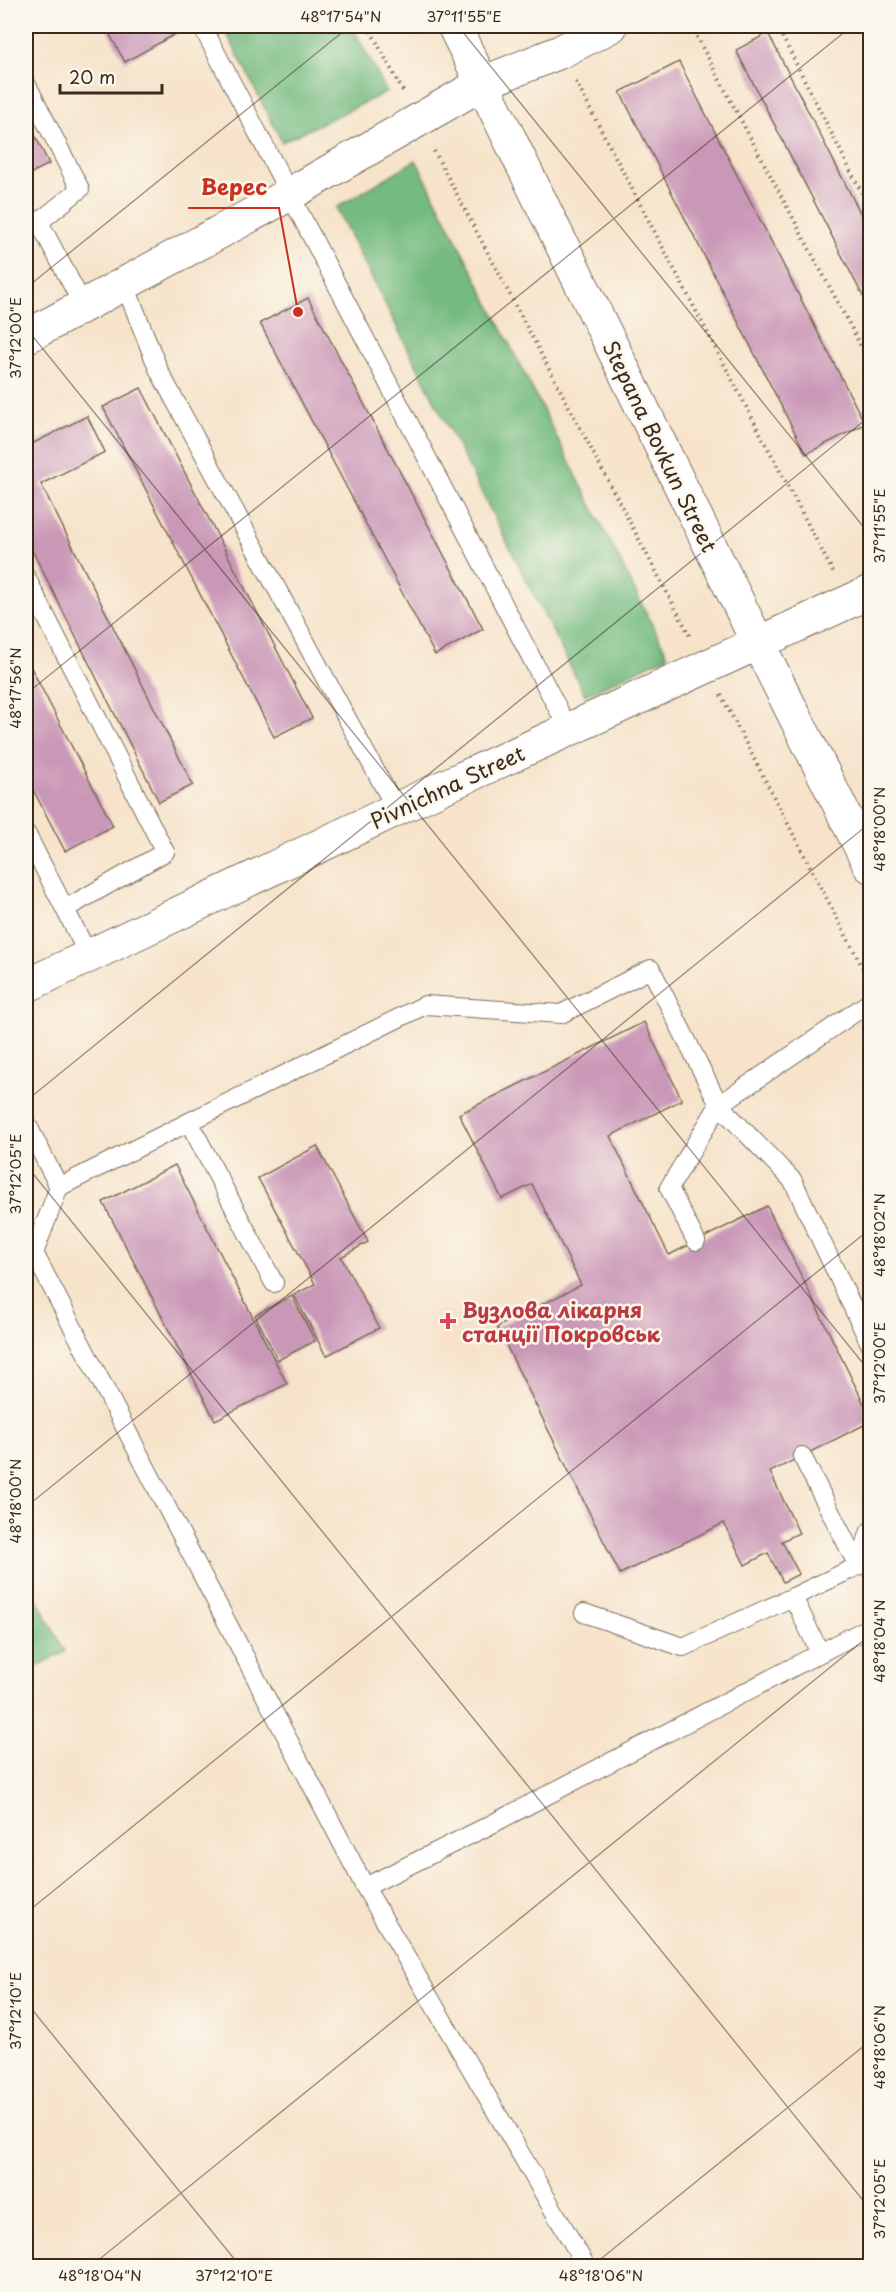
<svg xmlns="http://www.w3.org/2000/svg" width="896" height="2292" viewBox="0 0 896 2292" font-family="'Playpen Sans',sans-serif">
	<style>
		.forest { fill: #75bb80; stroke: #58724f; stroke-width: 1.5 }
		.building { fill: #ca98b7 }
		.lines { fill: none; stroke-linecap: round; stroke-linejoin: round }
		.lane-casing { stroke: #7c6b5a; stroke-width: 20 }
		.street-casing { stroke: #7c6b5a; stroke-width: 35 }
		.path { stroke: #7c6b5a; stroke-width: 4; stroke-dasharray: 1.5 4.5; stroke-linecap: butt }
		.lane { stroke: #fff; stroke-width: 18 }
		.street { stroke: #fff; stroke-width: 33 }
		.ticks { fill: none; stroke: #3b2a1e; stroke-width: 1.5; stroke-opacity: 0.45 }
		.health-dot { fill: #e0444e; stroke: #fbf7ec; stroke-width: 2 }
		.labels { text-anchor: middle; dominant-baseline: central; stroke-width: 5; stroke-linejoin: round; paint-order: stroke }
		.street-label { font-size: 21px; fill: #3b2a1e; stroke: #fbf7ec }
		.health-label { font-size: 21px; font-weight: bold; fill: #be3a42; stroke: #fbf7ec; text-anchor: start }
		.leader { fill: none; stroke: #c8321e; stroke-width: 2 }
		.callout-dot { fill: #c8321e; stroke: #fbf7ec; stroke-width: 2 }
		.callout-label { font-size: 22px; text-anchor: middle; font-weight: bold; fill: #c8321e; stroke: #fbf7ec; stroke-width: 5; stroke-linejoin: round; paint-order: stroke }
		.neatline { fill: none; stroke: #3b2a1e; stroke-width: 2 }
		.ticks-label { font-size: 15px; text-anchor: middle; fill: #3b2a1e }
	</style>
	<rect width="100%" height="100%" fill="#fbf7ec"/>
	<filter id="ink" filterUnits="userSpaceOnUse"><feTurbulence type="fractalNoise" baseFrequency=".0167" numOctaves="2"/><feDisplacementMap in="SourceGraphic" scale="12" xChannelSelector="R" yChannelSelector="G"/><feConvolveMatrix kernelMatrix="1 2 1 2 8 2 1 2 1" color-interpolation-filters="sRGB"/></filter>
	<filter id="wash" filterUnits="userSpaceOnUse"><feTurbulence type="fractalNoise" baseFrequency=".008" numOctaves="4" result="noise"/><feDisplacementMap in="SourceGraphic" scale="24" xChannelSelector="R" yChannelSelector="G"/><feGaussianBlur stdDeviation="1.35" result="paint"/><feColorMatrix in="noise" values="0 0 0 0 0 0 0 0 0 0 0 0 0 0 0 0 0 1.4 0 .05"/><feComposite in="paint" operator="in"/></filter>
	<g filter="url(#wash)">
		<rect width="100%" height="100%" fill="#f6e3ca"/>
		<g class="forest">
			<polygon points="223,26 352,26 387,92 282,142"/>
			<polygon points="416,160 668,656 585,695 336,208"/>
			<polygon points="26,1578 65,1652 26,1673"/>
		</g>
		<g id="blocks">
			<g class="building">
				<polygon points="105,26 176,26 179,32 125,62"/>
				<polygon points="768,33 870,232 870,310 736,50"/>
				<polygon points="679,62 865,424 806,454 620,92"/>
				<polygon points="26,117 49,164 26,176"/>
				<polygon points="308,298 483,629 435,655 260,323"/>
				<polygon points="141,388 312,718 274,737 103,407"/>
				<polygon points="87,416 105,452 41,484 193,785 159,802 26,538 26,447"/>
				<polygon points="26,658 113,826 65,851 26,776"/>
				<polygon points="644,1022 682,1100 610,1136 669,1255 767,1206 870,1416 870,1422 770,1472 799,1533 782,1541 799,1574 783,1582 768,1553 745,1565 724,1523 620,1574 497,1327 581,1285 532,1184 502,1199 459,1114"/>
				<polygon points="317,1146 368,1242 341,1257 379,1328 326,1356 294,1295 315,1284 258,1178"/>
				<polygon points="175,1165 287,1384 215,1420 103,1202"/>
				<polygon points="292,1296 315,1341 278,1360 255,1315"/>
			</g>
		</g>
	</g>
	<g filter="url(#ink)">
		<use href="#blocks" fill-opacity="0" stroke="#7c6b5a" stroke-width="1.5"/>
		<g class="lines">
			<defs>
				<g id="lane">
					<polyline points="202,26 569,730"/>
					<polyline points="26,83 80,189 39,222"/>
					<polyline points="26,223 39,222 84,307"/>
					<polyline points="125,285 159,371 396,809"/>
					<polyline points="26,577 165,852 65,909"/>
					<polyline points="26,833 89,956"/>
					<polyline points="870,1002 719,1105 793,1181 870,1344"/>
					<polyline points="26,1122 59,1187 34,1253 365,1887 488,1826 870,1627"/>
					<polyline points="189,1122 425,1005 561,1014 651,969 719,1105 669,1188 696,1241"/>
					<polyline points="59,1187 189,1122 274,1283"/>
					<polyline points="802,1456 858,1566 793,1597 820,1653"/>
					<polyline points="858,1566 870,1531"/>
					<polyline points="584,1613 683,1647 793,1597"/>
					<polyline points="365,1887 586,2266"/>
				</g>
				<g id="street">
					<polyline points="454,26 758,643 870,866"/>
					<polyline points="26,337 290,194 483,83 560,52 611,26"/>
					<polyline points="26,986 441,788 870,592"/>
				</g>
			</defs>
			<use href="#lane" class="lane-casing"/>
			<use href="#street" class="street-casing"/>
			<g class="path">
				<polyline points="368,26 403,91"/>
				<polyline points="691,26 870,363"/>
				<polyline points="777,26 870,209"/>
				<polyline points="576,82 833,572"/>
				<polyline points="434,151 691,638"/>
				<polyline points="721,695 867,976"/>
			</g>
			<use href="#lane" class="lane"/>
			<use href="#street" class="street"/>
		</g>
	</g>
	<path class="ticks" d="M458 26 870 535M26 288 350 26M26 328 870 1372M26 694 852 26M26 1101 870 416M26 1165 870 2209M26 1507 870 823M26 1913 870 1229M26 2002 240 2266M91 2266 870 1635M592 2266 870 2041"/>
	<path class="health-dot" d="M445 1312h6v6h6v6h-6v6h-6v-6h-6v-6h6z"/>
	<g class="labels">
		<g class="street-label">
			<text transform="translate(661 446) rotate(64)">Stepana Bovkun Street</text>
			<text transform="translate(447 786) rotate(-25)">Pivnichna Street</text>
		</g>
		<g class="health-label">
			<text x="462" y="1309">Вузлова лікарня<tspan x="462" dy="24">станції Покровськ</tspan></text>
		</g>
	</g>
	<path class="leader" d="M298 312L279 208H188"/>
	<circle class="callout-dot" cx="298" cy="312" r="6"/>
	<g class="callout-label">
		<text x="234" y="195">Верес</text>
	</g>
	<rect width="896" height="2292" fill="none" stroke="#fbf7ec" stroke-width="66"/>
	<path d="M60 84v9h102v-9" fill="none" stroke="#3b2a1e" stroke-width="3"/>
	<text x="69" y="84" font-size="18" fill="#3b2a1e" stroke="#fbf7ec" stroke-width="4.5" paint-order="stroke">20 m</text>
	<rect x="33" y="33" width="830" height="2226" class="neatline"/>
	<g class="ticks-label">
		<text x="341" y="22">48°17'54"N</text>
		<text x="464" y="22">37°11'55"E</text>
		<text transform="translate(16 338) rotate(-90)" y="5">37°12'00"E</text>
		<text transform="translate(880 526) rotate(-90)" y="5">37°11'55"E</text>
		<text transform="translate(16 688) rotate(-90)" y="5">48°17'56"N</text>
		<text transform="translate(880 829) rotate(-90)" y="5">48°18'00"N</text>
		<text transform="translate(16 1174) rotate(-90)" y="5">37°12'05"E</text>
		<text transform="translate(880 1235) rotate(-90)" y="5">48°18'02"N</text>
		<text transform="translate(880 1363) rotate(-90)" y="5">37°12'00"E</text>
		<text transform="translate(16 1501) rotate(-90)" y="5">48°18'00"N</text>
		<text transform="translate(880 1641) rotate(-90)" y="5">48°18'04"N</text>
		<text transform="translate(16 2011) rotate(-90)" y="5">37°12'10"E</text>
		<text transform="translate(880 2047) rotate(-90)" y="5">48°18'06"N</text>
		<text transform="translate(880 2199) rotate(-90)" y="5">37°12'05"E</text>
		<text x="100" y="2281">48°18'04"N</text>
		<text x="234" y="2281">37°12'10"E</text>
		<text x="601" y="2281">48°18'06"N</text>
	</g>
</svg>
